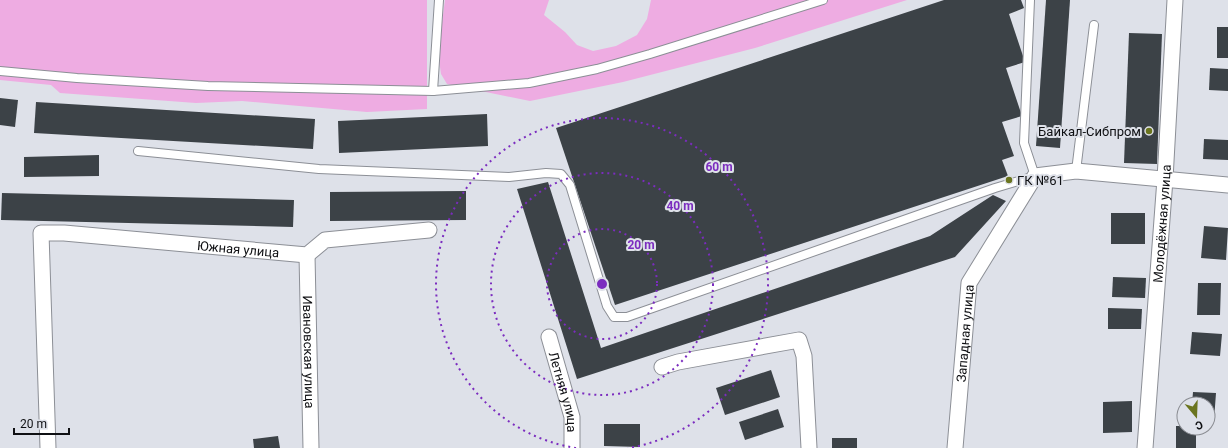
<svg xmlns="http://www.w3.org/2000/svg" width="1228" height="448" viewBox="0 0 1228 448" font-family="Roboto,sans-serif">
	<style>
		.green { fill: #eeace2 }
		.building { fill: #3c4247 }
		.lines { fill: none; stroke-linecap: round; stroke-linejoin: round }
		.lane-casing { stroke: #8c8f96; stroke-width: 10 }
		.street-casing { stroke: #8c8f96; stroke-width: 17 }
		.lane { stroke: #fff; stroke-width: 8 }
		.street { stroke: #fff; stroke-width: 15 }
		.ring { fill: none; stroke: #7b2cbf; stroke-width: 2; stroke-dasharray: 2 4 }
		.poi-dot { fill: #6b751f; stroke: #dee1e9; stroke-width: 1.5 }
		.labels { text-anchor: middle; dominant-baseline: central; stroke-width: 4; stroke-linejoin: round; paint-order: stroke }
		.poi-label { font-size: 13px; fill: #0f1013; stroke: #dee1e9; text-anchor: end }
		.street-label { font-size: 13px; fill: #0f1013; stroke: #dee1e9 }
		.centre { fill: #7b2cbf; stroke: #dee1e9; stroke-width: 2 }
		.ring-label { font-size: 12px; text-anchor: middle; font-weight: bold; fill: #7b2cbf; stroke: #dee1e9; stroke-width: 4; stroke-linejoin: round; paint-order: stroke }
	</style>
	<rect width="100%" height="100%" fill="#dee1e9"/>
	<g class="green">
		<polygon points="0,0 427,0 427,109 367,112 242,101 196,103 60,93 51,85 0,80"/>
		<polygon points="445,0 549,0 544,15 565,32 577,45 593,51 616,46 637,35 647,19 651,0 907,0 755,48 623,82 530,101 447,84 441,74 438,53"/>
	</g>
	<g class="building">
		<polygon points="944,0 1021,0 1024,8 1009,14 1025,62 1006,68 1022,116 1002,122 1014,156 1002,160 1008,176 615,305 556,128"/>
		<polygon points="1046,0 1070,0 1060,148 1036,146"/>
		<rect x="1217" y="27" width="11" height="31"/>
		<polygon points="1129,33 1162,34 1157,164 1124,163"/>
		<polygon points="1210,68 1228,69 1228,91 1209,90"/>
		<polygon points="0,98 18,100 15,127 0,125"/>
		<polygon points="36,102 315,119 313,149 34,133"/>
		<polygon points="487,114 488,146 339,153 338,121"/>
		<polygon points="1204,139 1228,140 1228,160 1203,159"/>
		<polygon points="99,155 99,176 24,177 24,157"/>
		<polygon points="548,182 601,348 930,236 993,195 1006,201 955,257 577,379 517,189"/>
		<polygon points="466,191 466,220 330,221 330,192"/>
		<polygon points="2,193 294,200 293,227 1,220"/>
		<rect x="1111" y="213" width="34" height="31"/>
		<polygon points="1204,226 1228,228 1226,260 1201,258"/>
		<polygon points="1113,277 1146,278 1145,298 1112,297"/>
		<polygon points="1198,283 1221,283 1220,315 1197,315"/>
		<polygon points="1108,308 1142,309 1141,329 1108,329"/>
		<polygon points="1192,332 1222,334 1220,356 1190,354"/>
		<polygon points="771,370 780,397 725,415 716,388"/>
		<polygon points="1193,392 1216,393 1214,420 1208,420 1208,404 1192,404"/>
		<polygon points="1132,401 1132,432 1103,433 1103,402"/>
		<polygon points="778,409 784,427 745,440 739,422"/>
		<polygon points="604,424 640,424 640,447 604,446"/>
		<polygon points="1176,426 1184,426 1184,428 1196,428 1196,448 1176,448"/>
		<polygon points="278,436 280,448 254,448 253,439"/>
		<rect x="832" y="438" width="25" height="10"/>
	</g>
	<g class="lines">
		<defs>
			<g id="lane">
				<polyline points="0,71 77,78 208,86 433,91 529,83 597,69 650,54 823,0"/>
				<polyline points="433,91 439,0"/>
				<polyline points="138,151 319,169 509,177 546,173 561,174 570,185 607,306 614,317 627,317 995,188 1035,176 1024,143 1030,0"/>
				<polyline points="1076,171 1094,25"/>
			</g>
			<g id="street">
				<path id="s1" d="M307 255 311 448"/>
				<path id="s2" d="M549 337 572 417V448"/>
				<polyline points="662,367 678,362 799,340 804,356 809,448"/>
				<path id="s3" d="M48 448 41 233H64L307 255 325 240 429 230"/>
				<path id="s4" d="M955 448 969 283 1035 176 1076 171 1228 185"/>
				<path id="s5" d="M1145 448 1165 179 1175 0"/>
			</g>
		</defs>
		<use href="#lane" class="lane-casing"/>
		<use href="#street" class="street-casing"/>
		<use href="#lane" class="lane"/>
		<use href="#street" class="street"/>
	</g>
	<g class="ring">
		<circle cx="602" cy="284" r="55"/>
		<circle cx="602" cy="284" r="111"/>
		<path d="M576 448A166 166 0 1 1 628 448"/>
	</g>
	<g class="poi-dot">
		<circle cx="1149" cy="131" r="4"/>
		<circle cx="1009" cy="180" r="4"/>
	</g>
	<g class="labels">
		<g class="poi-label">
			<text x="1141" y="131">Байкал-Сибпром</text>
			<text x="1017" y="180" text-anchor="start">ГК №61</text>
		</g>
		<g class="street-label">
			<text stroke="none"><textPath href="#s5" startOffset="225">Молодёжная улица</textPath></text>
			<text stroke="none"><textPath href="#s3" startOffset="413">Южная улица</textPath></text>
			<text stroke="none"><textPath href="#s4" startOffset="115">Западная улица</textPath></text>
			<text stroke="none"><textPath href="#s1" startOffset="97">Ивановская улица</textPath></text>
			<text stroke="none"><textPath href="#s2" startOffset="57">Летняя улица</textPath></text>
		</g>
	</g>
	<circle cx="602" cy="284" r="6" class="centre"/>
	<g class="ring-label">
		<text x="719" y="171">60 m</text>
		<text x="680" y="210">40 m</text>
		<text x="641" y="249">20 m</text>
	</g>
	<g transform="translate(1196 416) rotate(161)"><circle r="19" fill="#dee1e9" stroke="#8b8d93"/>
	<path d="M0-3L7 15L0 10L-7 15Z" fill="#6b751f"/>
	<text y="-6" font-size="11" font-weight="bold" text-anchor="middle" fill="#0f1013">С</text>
	</g>
	<path d="M14 428v6h55v-6" fill="none" stroke="#0f1013" stroke-width="2"/>
	<text x="20" y="428" font-size="12" fill="#0f1013" stroke="#dee1e9" stroke-width="3" paint-order="stroke">20 m</text>
</svg>
